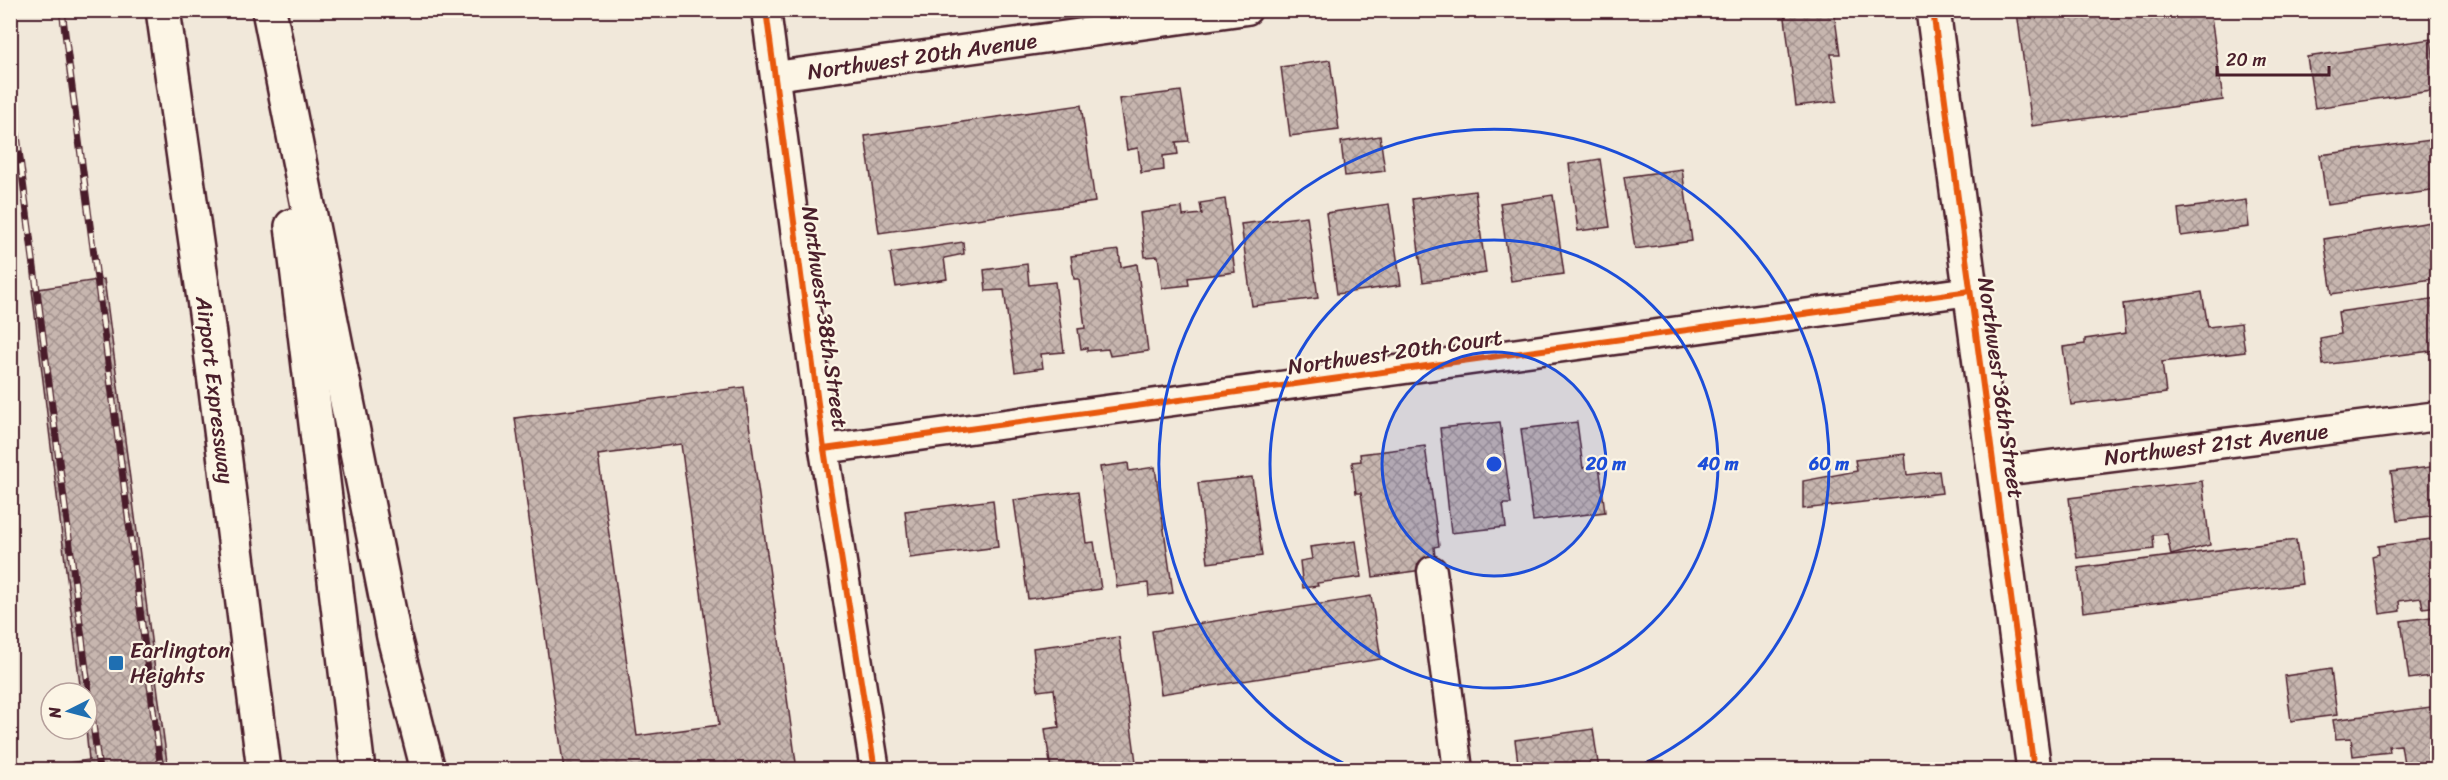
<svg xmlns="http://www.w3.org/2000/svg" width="2448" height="780" viewBox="0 0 2448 780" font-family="Sriracha,sans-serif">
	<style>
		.building { fill: url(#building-cross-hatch); stroke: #4a1f2b; stroke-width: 1.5; fill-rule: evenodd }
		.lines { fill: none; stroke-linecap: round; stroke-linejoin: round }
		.minor-casing { stroke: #4a1f2b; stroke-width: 33 }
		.primary-casing { stroke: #4a1f2b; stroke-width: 38 }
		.motorway-casing { stroke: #4a1f2b; stroke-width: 38 }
		.minor { stroke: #fcf5e5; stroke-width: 28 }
		.primary { stroke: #fcf5e5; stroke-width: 33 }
		.motorway { stroke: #fcf5e5; stroke-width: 33 }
		.rail-casing { stroke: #4a1f2b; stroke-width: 7 }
		.rail { stroke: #fcf5e5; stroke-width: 4.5; stroke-dasharray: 14; stroke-linecap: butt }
		.cycleway-casing { stroke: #fcf5e5; stroke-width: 10 }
		.cycleway { stroke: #e8590c; stroke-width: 6 }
		.ring { fill: none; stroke: #1d4ed8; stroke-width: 3 }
		.poi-dot { fill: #1f6fb2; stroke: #fcf5e5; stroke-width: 2 }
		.labels { text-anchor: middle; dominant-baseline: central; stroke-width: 4.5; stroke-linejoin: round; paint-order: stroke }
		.street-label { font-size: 22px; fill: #4a1f2b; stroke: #fcf5e5 }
		.poi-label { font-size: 22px; fill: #4a1f2b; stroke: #fcf5e5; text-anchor: start }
		.centre { fill: #1d4ed8; stroke: #fcf5e5; stroke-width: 3 }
		.ring-label { font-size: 18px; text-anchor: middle; font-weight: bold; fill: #1d4ed8; stroke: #fcf5e5; stroke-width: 4.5; stroke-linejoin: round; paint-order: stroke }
	</style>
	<defs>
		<pattern id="building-cross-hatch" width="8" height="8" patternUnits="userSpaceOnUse" patternTransform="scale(1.5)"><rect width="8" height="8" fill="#c7b6af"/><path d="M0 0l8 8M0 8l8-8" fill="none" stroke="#a4938f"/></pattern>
	</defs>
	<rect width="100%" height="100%" fill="#f1e8da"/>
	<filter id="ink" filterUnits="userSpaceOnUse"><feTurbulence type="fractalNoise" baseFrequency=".0167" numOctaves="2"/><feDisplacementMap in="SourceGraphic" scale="12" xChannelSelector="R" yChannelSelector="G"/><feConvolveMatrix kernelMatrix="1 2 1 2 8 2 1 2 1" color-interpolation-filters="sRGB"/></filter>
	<g filter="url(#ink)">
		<g class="building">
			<polygon points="1784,10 1841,10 1834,11 1840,54 1831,54 1837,101 1796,106"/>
			<polygon points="2031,10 2210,10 2223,100 2032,126 2017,12"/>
			<polygon points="2431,39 2438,90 2315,108 2307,57"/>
			<polygon points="1330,60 1339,130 1290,136 1281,67"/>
			<polygon points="1181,91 1189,141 1176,142 1178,154 1163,156 1164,170 1141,173 1138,148 1127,150 1119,99"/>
			<polygon points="1081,105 1095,202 879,233 865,136"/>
			<polygon points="1380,136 1385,171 1345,176 1341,142"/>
			<polygon points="2438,139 2438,190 2327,205 2320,155"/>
			<polygon points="1600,159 1610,227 1578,231 1569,164"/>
			<polygon points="1682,169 1692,241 1635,249 1624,177"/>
			<polygon points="1475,191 1486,273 1423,282 1412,199"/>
			<polygon points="1553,195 1564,274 1511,281 1500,203"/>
			<polygon points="1225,199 1235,272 1188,278 1189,285 1162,288 1158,256 1145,257 1140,213 1182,207 1183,216 1202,214 1200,203"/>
			<polygon points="2246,200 2249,227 2181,236 2178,209"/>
			<polygon points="1389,204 1401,285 1337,294 1326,213"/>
			<polygon points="1307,216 1318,298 1252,306 1241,224"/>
			<polygon points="2438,221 2438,278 2332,294 2324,239"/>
			<polygon points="963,242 964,254 944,258 947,279 896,287 890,253"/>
			<polygon points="1119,250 1121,267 1137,264 1148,351 1110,356 1108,349 1087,351 1087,348 1081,349 1078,329 1085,328 1079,279 1074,279 1071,256"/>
			<polygon points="1027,264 1029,285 1055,282 1064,352 1041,354 1043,368 1015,372 1004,290 986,291 984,270"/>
			<polygon points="104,279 168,770 70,770 69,763 89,760 86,729 87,693 81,693 32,290"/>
			<polygon points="2202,292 2208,327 2241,323 2245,352 2162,362 2166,393 2071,405 2063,347 2085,344 2085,339 2126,333 2123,304"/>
			<polygon points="2438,298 2438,350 2323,365 2320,338 2341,334 2338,312"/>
			<path d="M744 387 797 770H564L515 418ZM681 444 719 725 637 736 598 455Z"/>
			<polygon points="1500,422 1511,504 1503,504 1506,527 1451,533 1440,428"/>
			<polygon points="1577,422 1583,468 1599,465 1605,512 1533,521 1521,429"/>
			<polygon points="1425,446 1439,546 1434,547 1436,568 1373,577 1361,493 1356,493 1352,462 1361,461 1360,454"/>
			<polygon points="1905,454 1907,475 1939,471 1942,493 1803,509 1803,481 1857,471 1855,460"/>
			<polygon points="1128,463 1129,471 1155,467 1173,593 1149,596 1148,583 1117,587 1100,467"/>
			<polygon points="2438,466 2438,515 2398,520 2391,472"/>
			<polygon points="1252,477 1262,556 1208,563 1198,483"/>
			<polygon points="2202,481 2210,545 2171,555 2167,534 2153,535 2154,549 2077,558 2069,498"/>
			<polygon points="1079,491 1086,543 1094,542 1101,589 1028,599 1014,500"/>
			<polygon points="993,500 998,547 910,558 905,511"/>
			<polygon points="2438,538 2438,606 2423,608 2421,598 2399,601 2400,611 2380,614 2372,556 2379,554 2378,546"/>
			<polygon points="2296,540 2302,584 2083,612 2078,568"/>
			<polygon points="1356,541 1361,577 1317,583 1318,586 1303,588 1300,561 1312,559 1310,547"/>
			<polygon points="1371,596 1381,659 1161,694 1152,631"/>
			<polygon points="2438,616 2438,675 2409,679 2401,621"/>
			<polygon points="1119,637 1136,762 1083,770 1051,770 1045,729 1059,727 1054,689 1038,691 1033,648"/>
			<polygon points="2331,669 2337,715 2291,721 2285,676"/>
			<polygon points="2438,706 2438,770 2405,770 2401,745 2389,746 2390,752 2353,756 2351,738 2336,739 2333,720"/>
			<polygon points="1593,729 1599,770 1519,770 1515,740"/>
		</g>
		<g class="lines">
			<defs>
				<g id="minor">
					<polyline points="766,10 824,449 875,770"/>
					<polyline points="775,76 1247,10"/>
					<polyline points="824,449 1970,291"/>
					<polyline points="1994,472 2438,416"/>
					<polyline points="1432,571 1458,770"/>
				</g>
				<polyline id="primary" points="1933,10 2034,770"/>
				<g id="motorway">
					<polyline points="163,10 208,327 264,770"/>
					<polyline points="269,10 394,637 428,770"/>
					<polyline points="292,226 358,770"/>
				</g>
			</defs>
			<use href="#minor" class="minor-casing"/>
			<use href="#primary" class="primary-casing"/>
			<use href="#motorway" class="motorway-casing"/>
			<use href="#minor" class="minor"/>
			<use href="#primary" class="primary"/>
			<use href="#motorway" class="motorway"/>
			<defs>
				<g id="rail">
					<polyline points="62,10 161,770"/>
					<polyline points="10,81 99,770"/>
				</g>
			</defs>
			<use href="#rail" class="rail-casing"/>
			<use href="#rail" class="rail"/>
			<defs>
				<g id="cycleway">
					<polyline points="766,10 824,449 875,770"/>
					<polyline points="1933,10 2034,770"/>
					<polyline points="824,449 1970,291"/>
				</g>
			</defs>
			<use href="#cycleway" class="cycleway-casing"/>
			<use href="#cycleway" class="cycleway"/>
		</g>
	</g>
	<circle cx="1494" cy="464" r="112" fill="#1d4ed8" fill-opacity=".12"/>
	<g class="ring">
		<circle cx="1494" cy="464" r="112"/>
		<circle cx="1494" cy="464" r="224"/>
		<path d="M1355 769A335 335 0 1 1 1633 769"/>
	</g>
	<rect class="poi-dot" x="108" y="655" width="16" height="16" rx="3"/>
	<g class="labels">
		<g class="street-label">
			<text transform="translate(922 56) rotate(-8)">Northwest 20th Avenue</text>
			<text transform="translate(825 317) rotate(82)">Northwest 38th Street</text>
			<text transform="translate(1395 352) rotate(-8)">Northwest 20th Court</text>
			<text transform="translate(2001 388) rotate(82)">Northwest 36th Street</text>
			<text transform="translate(215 390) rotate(83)">Airport Expressway</text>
			<text transform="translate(2216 444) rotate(-7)">Northwest 21st Avenue</text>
		</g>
		<g class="poi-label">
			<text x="130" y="650">Earlington<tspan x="130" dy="25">Heights</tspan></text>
		</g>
	</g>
	<circle cx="1494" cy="464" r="9" class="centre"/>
	<g class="ring-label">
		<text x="1606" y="470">20 m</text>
		<text x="1718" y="470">40 m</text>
		<text x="1829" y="470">60 m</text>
	</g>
	<rect width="2448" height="780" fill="none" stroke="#fcf5e5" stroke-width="36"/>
	<rect x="18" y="18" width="2412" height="744" fill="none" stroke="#4a1f2b" stroke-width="2" filter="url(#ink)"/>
	<g transform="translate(69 711) rotate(264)"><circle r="28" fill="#fcf5e5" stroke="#b59f9b" stroke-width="1.5"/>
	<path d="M0-4.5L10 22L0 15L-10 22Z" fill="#1f6fb2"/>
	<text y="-9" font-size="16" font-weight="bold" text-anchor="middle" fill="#4a1f2b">N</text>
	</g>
	<path d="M2217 66v9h112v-9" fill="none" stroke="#4a1f2b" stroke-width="3"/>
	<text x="2226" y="66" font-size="18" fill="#4a1f2b" stroke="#fcf5e5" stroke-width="4.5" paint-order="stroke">20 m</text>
</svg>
